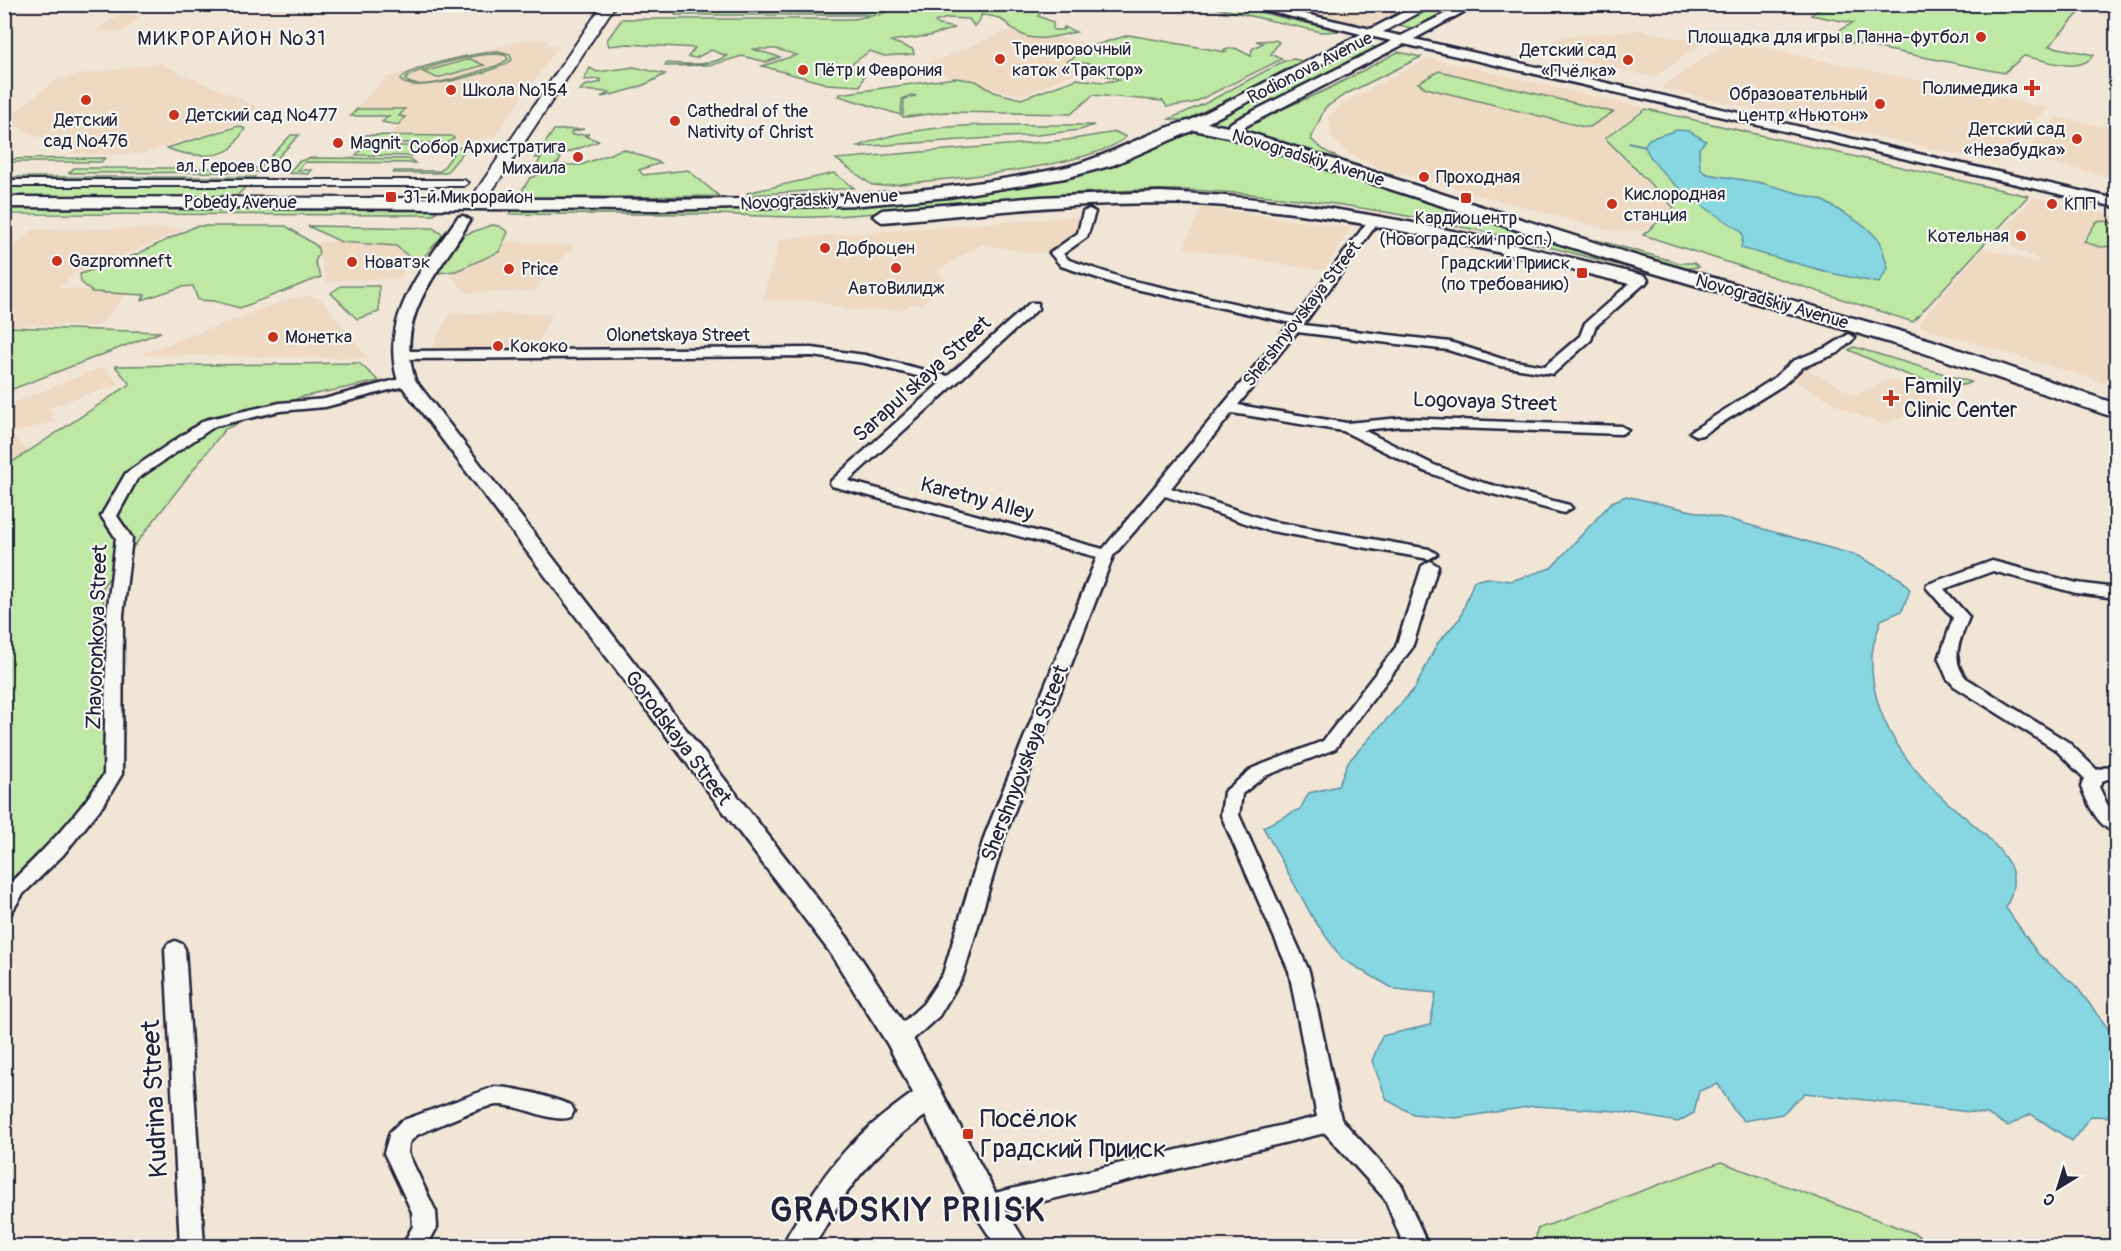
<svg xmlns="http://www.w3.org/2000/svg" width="2121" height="1251" viewBox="0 0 2121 1251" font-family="Pangolin,sans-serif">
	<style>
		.built { fill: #eed9c3 }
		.green { fill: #bee8a4; stroke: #708570; stroke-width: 1.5; fill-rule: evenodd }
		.water { fill: #86d7e1; stroke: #5e8f9f; stroke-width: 1.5 }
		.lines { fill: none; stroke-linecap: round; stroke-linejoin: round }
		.stream { stroke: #5e8f9f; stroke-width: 3 }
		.pedestrian-casing { stroke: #22223b; stroke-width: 4 }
		.minor-casing { stroke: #22223b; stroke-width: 5 }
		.tertiary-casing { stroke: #22223b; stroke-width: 5 }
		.secondary-casing { stroke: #22223b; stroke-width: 4 }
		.primary-casing { stroke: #22223b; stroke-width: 5 }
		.pedestrian { fill: #f6f6f2; fill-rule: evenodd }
		.minor { fill: #f6f6f2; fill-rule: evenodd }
		.tertiary { fill: #f6f6f2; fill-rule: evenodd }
		.secondary { fill: #f6f6f2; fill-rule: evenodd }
		.primary { fill: #f6f6f2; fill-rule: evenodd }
		.poi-dot { fill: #c8321e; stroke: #f6f6f2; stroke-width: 2 }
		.labels { text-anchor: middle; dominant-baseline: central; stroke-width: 4.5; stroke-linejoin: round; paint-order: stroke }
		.far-poi-label { font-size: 18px; fill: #22223b; stroke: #f6f6f2; text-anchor: start }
		.far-street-label { font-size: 18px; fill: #22223b; stroke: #f6f6f2 }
		.far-quarter-label { font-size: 20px; letter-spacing: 1.5px; fill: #22223b; stroke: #f6f6f2 }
		.street-label { font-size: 21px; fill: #22223b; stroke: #f6f6f2 }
		.poi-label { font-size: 21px; fill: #22223b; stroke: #f6f6f2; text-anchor: start }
		.near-street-label { font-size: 26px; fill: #22223b; stroke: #f6f6f2 }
		.near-poi-label { font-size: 26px; fill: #22223b; stroke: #f6f6f2; text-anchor: start }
		.near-district-label { font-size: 33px; font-weight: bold; letter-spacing: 1.5px; fill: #22223b; stroke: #f6f6f2 }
	</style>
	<rect width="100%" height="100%" fill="#f1e5d6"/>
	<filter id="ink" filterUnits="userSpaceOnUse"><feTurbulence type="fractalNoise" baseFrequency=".0167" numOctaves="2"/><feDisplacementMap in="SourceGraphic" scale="12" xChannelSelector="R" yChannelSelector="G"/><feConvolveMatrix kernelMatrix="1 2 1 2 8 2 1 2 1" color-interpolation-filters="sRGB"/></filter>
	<g filter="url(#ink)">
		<g class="built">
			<polygon points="1273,5 1411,5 1367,26"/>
			<polygon points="118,15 142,15 121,32 96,31"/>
			<polygon points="1020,26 1101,49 1102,61 1022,96 918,68"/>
			<polygon points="1639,30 1703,43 1654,77 1537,51 1560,37"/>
			<polygon points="527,39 545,39 550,46 559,46 495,136 470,143 389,143 392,134 404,117 347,117 387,77"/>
			<polygon points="1731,44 1764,48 2048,108 1997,163 1660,88 1720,47"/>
			<polygon points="1428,58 1644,108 1603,138 1671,208 1643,231 1612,231 1380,168 1348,153 1337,144 1331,137 1329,117 1343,103"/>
			<polygon points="158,63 258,107 241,123 141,154 73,154 5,120 59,78"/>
			<polygon points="2057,117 2116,129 2116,178 2020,157"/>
			<polygon points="2033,197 2116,216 2116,386 1922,327 1919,323 1983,248 2034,262 2039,260 1996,238"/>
			<polygon points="1201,207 1350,228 1325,271 1184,248"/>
			<polygon points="1083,216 1079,235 1052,253 1030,253 982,244 938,270 948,283 920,305 913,304 900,310 847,310 814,300 762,300 780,239"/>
			<polygon points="186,228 128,254 79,271 59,288 127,293 99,326 5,325 5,255 32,230"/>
			<polygon points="507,241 574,246 534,291 467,293 449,274 498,254"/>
			<polygon points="317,242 415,242 400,278 326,282"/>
			<polygon points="310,296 321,299 368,358 139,355 288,299"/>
			<polygon points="450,313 552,314 535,348 432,349"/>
			<polygon points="103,367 120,384 50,407 55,421 11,434 34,457 5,471 5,406"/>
			<polygon points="1806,369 1855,395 1890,379 1943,400 1883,425 1850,412 1792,379"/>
		</g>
		<g class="green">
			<path d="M1826 4 2083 5 2079 13 2049 46 2094 55C2080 75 2045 60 2024 56L2004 73 1832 39 1841 29 1853 23 1811 15Z"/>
			<path d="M680 5H726L751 12 861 13C876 11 886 4 901 5L878 15 905 5H998L1002 7 1037 9 1042 12 1038 16 1053 22V30H1063L1064 27 1076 32C1060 35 1042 42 1025 36 1005 28 1009 16 981 15L980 20 974 26 969 19 947 18 935 22 939 25 955 28 929 36 890 41 913 49 914 54 884 56 870 51 849 66 864 76 860 86 827 84 762 66 797 55 776 49H752L780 57 766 62 742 56 712 65 665 66 666 63C688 64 708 67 727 56L711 50 696 58 688 57 695 48 628 44 609 46 607 40 622 19H853L876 15H675Z"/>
			<polygon points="1203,5 1229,5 1340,31 1321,32"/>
			<polygon points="1439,5 1469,5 1420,30 1399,25"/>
			<polygon points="1129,35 1226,52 1224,50 1235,48 1251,56 1252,49 1263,43 1256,41 1275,40 1279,42 1271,54 1282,59 1193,103 1167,107 1163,101 1093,95 1071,114 946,112 906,117 903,117 904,99 916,96 911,95 902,99 901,115 839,96 840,94 955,78 976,81 994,92 1021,99 1077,79 1103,82 1121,80 1104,75 1118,68 1068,61 1092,46"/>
			<polygon points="1363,45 1381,48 1230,126 1213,123 1212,121"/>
			<path d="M498 52 510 55 512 60C497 72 413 95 400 80 409 66 480 52 498 52ZM495 54 505 55 508 59 499 65C478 71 421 94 405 80 412 68 479 54 495 54Z"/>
			<path d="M1398 52 1421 57 1344 95 1325 108 1311 139C1331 161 1366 167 1393 175L1390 177 1245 131 1246 125 1326 90Z"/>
			<polygon points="470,59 484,65 437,78 423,72"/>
			<polygon points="1294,59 1302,61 1195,117 1186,121 1169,119 1206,103 1284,61"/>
			<path d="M634 67 665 74C644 87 625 92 601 97L610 92 580 90 584 86 601 82 600 79 584 80 590 68 597 72Z"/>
			<polygon points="1439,71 1613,112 1590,127 1584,127 1426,88 1418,83"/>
			<polygon points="357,109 405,109 399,116 405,117 398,125 382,122 389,116 351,116"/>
			<polygon points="1646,109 2028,196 1913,322 1643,235 1674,208 1605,138"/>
			<path d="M1094 125 1080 130 1038 135 856 147C926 118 1018 126 1094 125Z"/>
			<path d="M239 126 245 129C241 134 236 144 230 149 214 160 183 155 167 148Z"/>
			<polygon points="584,129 571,132 572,135 589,134 585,136 599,141 558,156 561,158 558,163 532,173 541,158 535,158 554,130"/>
			<path d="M1205 130 2054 389 2116 413V417C1987 370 1856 332 1724 294 1554 246 1384 201 1208 191 1076 183 945 212 814 217 781 218 748 215 715 214 646 213 577 215 509 214L514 206C688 205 865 212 1037 185 1075 179 1110 165 1145 151 1166 143 1182 133 1205 130Z"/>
			<path d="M1116 132 1126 137C1090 169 937 179 884 186L872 185 836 159 1067 140Z"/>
			<polygon points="291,135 299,135 264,172 69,173 74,168 260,168"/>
			<polygon points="366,135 451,136 454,138 447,143 361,143"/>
			<polygon points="364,146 420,146 412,156 356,155"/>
			<polygon points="458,147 466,149 446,173 393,173 395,171 441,171"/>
			<polygon points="623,149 661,163 639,170 643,175 688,170 719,196 517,198 530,178 562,165 581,165"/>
			<polygon points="105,158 101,162 4,162 5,159"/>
			<polygon points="309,158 410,159 415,163 305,162 298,170 311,170 308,174 289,173 298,162"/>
			<polygon points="834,173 854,188 749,195 747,193"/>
			<polygon points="4,177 255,177 237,196 5,196"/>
			<polygon points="9,206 439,208 434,215 5,214 5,208"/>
			<polygon points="2105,221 2116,224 2116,243 2114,246 2100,247 2084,242 2096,222"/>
			<polygon points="492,225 499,226 508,232 499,252 456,271 437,273 464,235"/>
			<polygon points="196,226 286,226 317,246 319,253 315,262 321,277 240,308 214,301 198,300 193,286 181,287 142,300 145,295 92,292 81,282 80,274 135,255"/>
			<polygon points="308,226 433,228 443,235 422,259 414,261 396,246 341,242"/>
			<polygon points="1597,240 1680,263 1694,263 1699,267 1676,270 1591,244"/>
			<polygon points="341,286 379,286 379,312 357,319 331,293"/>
			<polygon points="5,327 161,332 5,392"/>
			<path d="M1854 347 1971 382C1946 397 1875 361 1849 350Z"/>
			<polygon points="359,363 379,381 301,397 225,429 103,586 106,787 5,888 5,467 130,384 115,366"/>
			<polygon points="1721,1162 1916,1234 1930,1246 1535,1246 1537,1229"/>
		</g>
		<g class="water">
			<path d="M1677 130 1689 131 1706 141 1699 148 1700 169 1707 174 1762 183 1822 200 1865 226 1880 241 1888 268 1879 283 1835 274 1741 248 1743 236 1741 231C1706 208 1663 184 1644 146L1649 139Z"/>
			<path d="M1626 496 1732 520 1858 556 1901 579 1910 590 1902 611 1881 620C1878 631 1872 644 1872 656 1869 714 1905 765 1947 802 1968 820 1995 840 2009 864 2017 879 2012 894 2006 908L2038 954 2076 986 2116 1039V1117L2091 1116 2072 1141 2031 1114 2008 1126 1987 1114 1805 1093 1782 1114 1744 1121 1733 1109 1718 1084 1699 1091 1694 1113 1678 1122 1617 1111 1534 1106 1456 1118 1413 1114 1387 1100 1372 1061 1382 1036 1430 1025 1436 993 1394 989 1342 959 1313 918 1263 827 1300 809 1309 793 1338 786 1348 762 1415 688 1437 644 1460 618 1474 581 1487 578 1511 581 1551 568 1612 502Z"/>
		</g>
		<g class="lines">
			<polyline class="stream" points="1630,143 1644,146"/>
			<defs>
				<polygon id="pedestrian" points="4,180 464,180 468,183 464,186 4,186"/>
				<g id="minor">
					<polygon points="1089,209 1095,212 1087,237 1063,254 1069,260 1129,280 1296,317 1371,217 1379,217 1379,221 1303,325 1450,342 1502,359 1545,366 1580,336 1585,323 1637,277 1645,277 1645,283 1595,327 1591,340 1553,374 1500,366 1448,350 1297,332 1238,405 1347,423 1401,418 1621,426 1628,430 1621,434 1401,426 1363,430 1434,465 1484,483 1569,505 1572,508 1564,513 1474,489 1424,471 1343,431 1232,413 1171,488 1269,521 1429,549 1437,554 1429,559 1266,530 1165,496 1113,556 1005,835 963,976 939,1016 907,1045 899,1047 891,1045 888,1039 891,1033 923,1004 943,974 985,835 1097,557 832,486 830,483 832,480 941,382 865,363 812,356 402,359 395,355 402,351 812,348 865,355 948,376 1030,303 1038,303 1038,309 848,481 1103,549 1291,323 1122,286 1061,266 1050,253 1078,233 1083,212"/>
					<polygon points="1849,334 1855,338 1838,353 1803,367 1783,385 1702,435 1697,436 1690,432 1773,379 1793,361 1828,347"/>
					<path d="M407 377 414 381 412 384 325 407 280 411 215 426 137 479 117 516 132 538 123 615 122 774 104 804 63 855 23 894 11 913 4 915V891L9 884C44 850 78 816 104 774L107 615 116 538 101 516 126 473 205 420 280 403 324 399Z"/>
					<polygon points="1430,561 1438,566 1412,648 1335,749 1265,776 1242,794 1239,815 1309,971 1341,1119 1402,1186 1428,1246 1404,1246 1385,1199 1325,1133 986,1215 978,1212 974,1205 978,1198 986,1195 1317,1117 1289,971 1221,815 1224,792 1253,768 1323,741 1396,647 1422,566"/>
					<path d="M1992 561 2077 583 2116 588V598L2076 593 1993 571 1944 589 1969 617C1961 638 1949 658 1966 678L2068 742 2097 770 2116 764V776L2102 781 2099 787 2107 804 2116 815V832C2098 828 2088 803 2081 787L2084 778 2056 750 1954 686 1947 678 1939 659 1953 618 1926 587 1928 584Z"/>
					<polygon points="175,941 182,944 185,949 204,1246 180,1246 165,949 168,944"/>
					<path d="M494 1087C521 1088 546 1096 571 1105L574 1111 571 1117C551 1124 521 1104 497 1105 479 1106 437 1127 417 1135L409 1143 408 1153 436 1212 437 1227 427 1246H402L413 1226 412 1212 384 1153 390 1132 401 1121Z"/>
				</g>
				<g id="tertiary">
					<polygon points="1240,4 1262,4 1371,29 1419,4 1434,4 1383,32 1401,36 1464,4 1478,4 1414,39 2116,199 2116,207 1404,44 1246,126 1232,137 1225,133 1229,124 1236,120 1392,41 1374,37 1197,128 1187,128 1187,122 1361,34"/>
					<path d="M463 216 470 220C441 272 393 314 415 380L847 937 909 1031 997 1196 1028 1246H996L975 1214 925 1116C869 1156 847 1188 814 1246H783C787 1234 796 1222 803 1210 833 1157 864 1128 913 1093L888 1045 829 951 398 381C378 317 425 266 458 217Z"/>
				</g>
				<polygon id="secondary" points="603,4 616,4 482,206 470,206 468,203"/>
				<g id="primary">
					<path d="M1192 120 1238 129 1637 256 1934 341 2116 404V418L1918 351 1623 264 1228 137 1194 130 1113 165 1065 178 949 197 862 205 655 210 4 207V197C187 197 370 198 552 199 722 200 895 204 1062 168 1108 158 1147 131 1192 120Z"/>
					<path d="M1159 192C1324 198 1485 236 1645 276L1648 280 1645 284 1638 286C1493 251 1345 211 1195 204 1091 200 986 213 882 222L873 216 882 210 1040 197Z"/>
				</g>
			</defs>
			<use href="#pedestrian" class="pedestrian-casing"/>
			<use href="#minor" class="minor-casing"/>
			<use href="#tertiary" class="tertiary-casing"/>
			<use href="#secondary" class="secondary-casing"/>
			<use href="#primary" class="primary-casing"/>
			<use href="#pedestrian" class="pedestrian"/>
			<use href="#minor" class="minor"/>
			<use href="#tertiary" class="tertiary"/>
			<use href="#secondary" class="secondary"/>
			<use href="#primary" class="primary"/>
		</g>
	</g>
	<g class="poi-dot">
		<circle cx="1981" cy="37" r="6"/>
		<circle cx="1000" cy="59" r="6"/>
		<circle cx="1628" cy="60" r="6"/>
		<circle cx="803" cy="70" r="6"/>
		<path d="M2029 79h6v6h6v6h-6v6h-6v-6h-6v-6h6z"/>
		<circle cx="451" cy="90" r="6"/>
		<circle cx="86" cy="100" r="6"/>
		<circle cx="1880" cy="104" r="6"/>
		<circle cx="174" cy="115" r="6"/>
		<circle cx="675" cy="121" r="6"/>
		<circle cx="2077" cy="139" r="6"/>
		<circle cx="338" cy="143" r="6"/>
		<circle cx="578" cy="157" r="6"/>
		<circle cx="1424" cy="177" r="6"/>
		<rect x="385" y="191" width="12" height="12" rx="3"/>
		<rect x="1460" y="192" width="12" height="12" rx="3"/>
		<circle cx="1612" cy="204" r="6"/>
		<circle cx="2052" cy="204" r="6"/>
		<circle cx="2021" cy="236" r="6"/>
		<circle cx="825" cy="248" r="6"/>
		<circle cx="57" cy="261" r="6"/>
		<circle cx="352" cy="262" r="6"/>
		<circle cx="896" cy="268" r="6"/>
		<circle cx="509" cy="269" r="6"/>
		<rect x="1576" y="267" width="12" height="12" rx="3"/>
		<circle cx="273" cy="337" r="6"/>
		<circle cx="498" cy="346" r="6"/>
		<path d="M1888 389h6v6h6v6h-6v6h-6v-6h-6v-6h6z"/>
		<rect x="962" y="1128" width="12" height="12" rx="3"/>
	</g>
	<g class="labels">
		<g class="far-poi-label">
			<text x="1969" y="37" text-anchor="end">Площадка для игры в Панна-футбол</text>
			<text x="1012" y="49">Тренировочный<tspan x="1012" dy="21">каток «Трактор»</tspan></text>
			<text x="1616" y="50" text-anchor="end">Детский сад<tspan x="1616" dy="21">«Пчёлка»</tspan></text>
			<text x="815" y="70">Пётр и Феврония</text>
			<text x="2018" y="88" text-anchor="end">Полимедика</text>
			<text x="463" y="90">Школа №154</text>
			<text x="1868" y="94" text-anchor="end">Образовательный<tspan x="1868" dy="21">центр «Ньютон»</tspan></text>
			<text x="687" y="111">Cathedral of the<tspan x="687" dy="21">Nativity of Christ</tspan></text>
			<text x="186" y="115">Детский сад №477</text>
			<text x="86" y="120" text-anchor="middle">Детский<tspan x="86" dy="21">сад №476</tspan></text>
			<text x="2065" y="129" text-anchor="end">Детский сад<tspan x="2065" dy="21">«Незабудка»</tspan></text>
			<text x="350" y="143">Magnit</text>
			<text x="566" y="147" text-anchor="end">Собор Архистратига<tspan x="566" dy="21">Михаила</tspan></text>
			<text x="1436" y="177">Проходная</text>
			<text x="1624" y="194">Кислородная<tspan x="1624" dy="21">станция</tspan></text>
			<text x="403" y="197">31-й Микрорайон</text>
			<text x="2064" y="204">КПП</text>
			<text x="1466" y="218" text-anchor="middle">Кардиоцентр<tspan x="1466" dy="21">(Новоградский просп.)</tspan></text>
			<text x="2009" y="236" text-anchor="end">Котельная</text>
			<text x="837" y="248">Доброцен</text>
			<text x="69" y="261">Gazpromneft</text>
			<text x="364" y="262">Новатэк</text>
			<text x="1570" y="263" text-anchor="end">Градский Прииск<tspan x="1570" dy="21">(по требованию)</tspan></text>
			<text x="521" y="269">Price</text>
			<text x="896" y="288" text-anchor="middle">АвтоВилидж</text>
			<text x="285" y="337">Монетка</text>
			<text x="510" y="346">Кококо</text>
		</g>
		<g class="far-street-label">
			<text transform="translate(1310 68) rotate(-27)">Rodionova Avenue</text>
			<text transform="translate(1308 158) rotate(17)">Novogradskiy Avenue</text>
			<text x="234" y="166">ал. Героев СВО</text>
			<text transform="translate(819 200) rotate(-3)">Novogradskiy Avenue</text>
			<text x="240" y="202">Pobedy Avenue</text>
			<text transform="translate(1772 302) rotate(16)">Novogradskiy Avenue</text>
			<text transform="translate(1302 314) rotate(-52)">Shershnyovskaya Street</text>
			<text x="678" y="335">Olonetskaya Street</text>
		</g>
		<g class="far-quarter-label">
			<text x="232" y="38">МИКРОРАЙОН №31</text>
		</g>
		<g class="street-label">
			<text transform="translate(922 379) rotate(-42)">Sarapul'skaya Street</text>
			<text transform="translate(1485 402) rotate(2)">Logovaya Street</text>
			<text transform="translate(977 499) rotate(15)">Karetny Alley</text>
			<text transform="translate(97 637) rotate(-88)">Zhavoronkova Street</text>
			<text transform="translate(678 738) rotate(53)">Gorodskaya Street</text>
			<text transform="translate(1025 763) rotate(-69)">Shershnyovskaya Street</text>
		</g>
		<g class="poi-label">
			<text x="1904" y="386">Family<tspan x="1904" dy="24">Clinic Center</tspan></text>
		</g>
		<g class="near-street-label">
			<text transform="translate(155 1099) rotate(-93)">Kudrina Street</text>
		</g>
		<g class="near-poi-label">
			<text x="980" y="1119">Посёлок<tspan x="980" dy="30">Градский Прииск</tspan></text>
		</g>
		<g class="near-district-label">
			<text x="908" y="1210">GRADSKIY PRIISK</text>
		</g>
	</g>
	<rect width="2121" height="1251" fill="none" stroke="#f6f6f2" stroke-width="24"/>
	<rect x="12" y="12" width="2097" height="1227" fill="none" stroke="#22223b" stroke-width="2" filter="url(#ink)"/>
	<g transform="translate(2058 1188) rotate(218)" stroke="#f6f6f2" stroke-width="4.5" paint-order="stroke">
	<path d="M0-4.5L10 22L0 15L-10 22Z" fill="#22223b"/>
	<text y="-9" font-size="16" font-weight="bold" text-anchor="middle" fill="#22223b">С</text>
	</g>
</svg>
